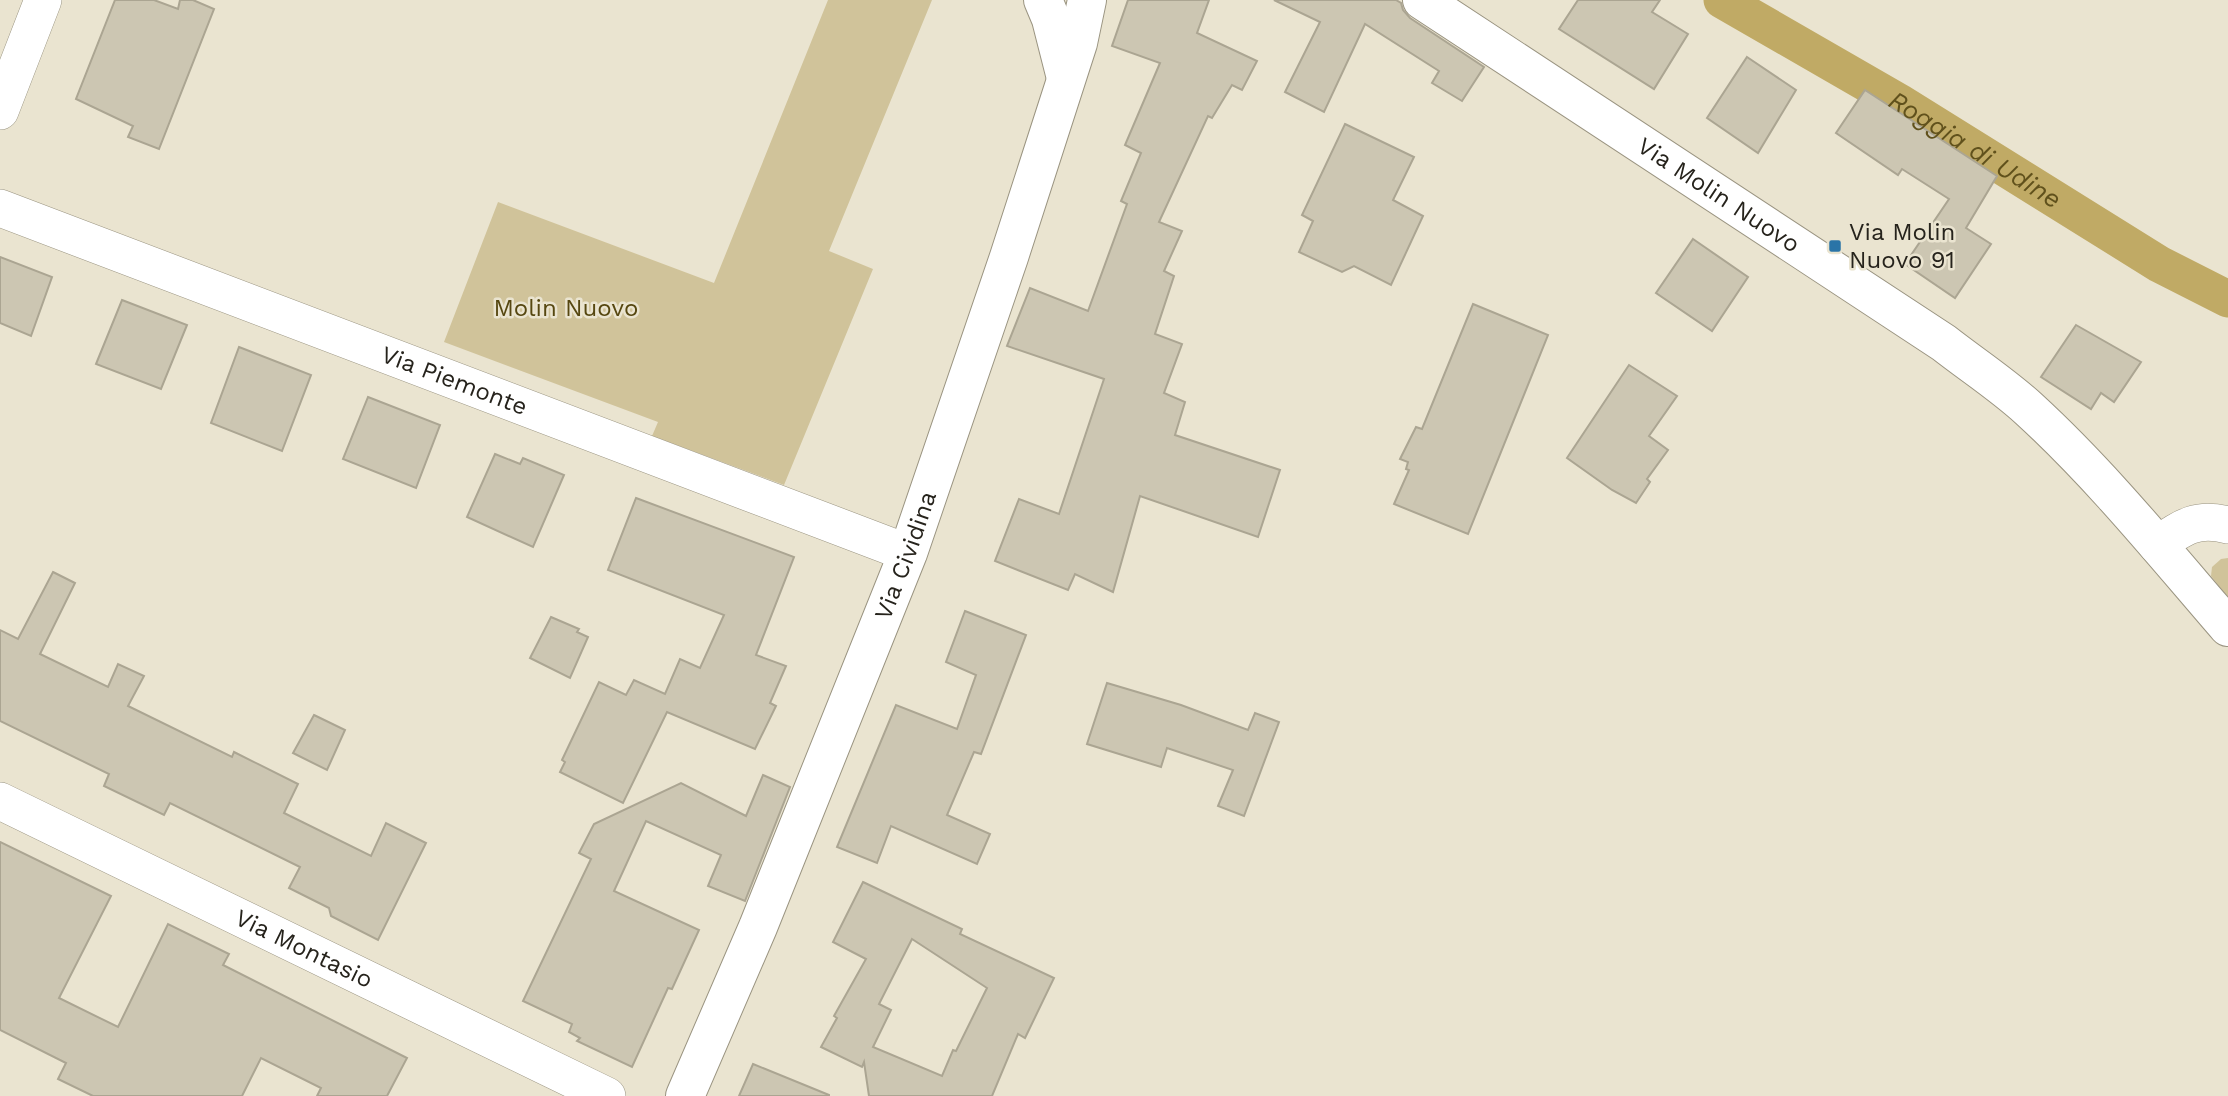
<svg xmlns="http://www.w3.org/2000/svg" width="2228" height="1096" viewBox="0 0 2228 1096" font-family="'Work Sans',sans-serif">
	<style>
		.green { fill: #d0c39a }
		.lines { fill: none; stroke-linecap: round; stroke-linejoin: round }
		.canal { stroke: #c0aa65; stroke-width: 37 }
		.building { fill: #ccc6b2; stroke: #aba592; stroke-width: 2; fill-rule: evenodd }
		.street-casing { stroke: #9a9481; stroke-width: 38 }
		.secondary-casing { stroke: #9a9481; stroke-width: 40 }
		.street { stroke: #fff; stroke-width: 37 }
		.secondary { stroke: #fff; stroke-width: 38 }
		.poi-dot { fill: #2a74a7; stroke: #eae4d0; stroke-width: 2.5 }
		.labels { text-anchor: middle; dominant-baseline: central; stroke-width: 5; stroke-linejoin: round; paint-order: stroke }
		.street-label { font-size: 24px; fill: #26231c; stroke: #eae4d0 }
		.poi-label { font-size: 24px; fill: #26231c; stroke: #eae4d0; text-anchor: start }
		.park-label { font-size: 24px; fill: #564710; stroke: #eae4d0 }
		.water-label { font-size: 26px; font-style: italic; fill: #60511c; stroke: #eae4d0 }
	</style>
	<rect width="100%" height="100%" fill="#eae4d0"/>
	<g class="green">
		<polygon points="828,0 932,0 829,251 873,269 784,485 652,436 658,422 444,342 498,202 714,283"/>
		<polygon points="2228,558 2228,598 2211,576 2212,567 2221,559"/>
	</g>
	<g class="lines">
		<path class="canal" id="s1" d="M1722 0 1899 102 2159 264 2228 299"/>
	</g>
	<g class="building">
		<polygon points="115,0 154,0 178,9 180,0 193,0 214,9 159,149 128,137 133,126 76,99"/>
		<polygon points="1128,0 1209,0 1197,33 1257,61 1242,90 1232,85 1212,118 1208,116 1159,222 1182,231 1164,271 1174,276 1155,334 1182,344 1164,393 1185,402 1175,435 1280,470 1258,537 1140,496 1113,592 1075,574 1068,590 995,561 1019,499 1059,514 1104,379 1007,346 1030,288 1088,311 1127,204 1121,201 1141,153 1125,145 1160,63 1112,46"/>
		<polygon points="1274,0 1396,0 1401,3 1403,10 1410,18 1484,67 1462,101 1432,83 1439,71 1365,24 1324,112 1285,92 1320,22"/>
		<polygon points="1578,0 1660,0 1652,12 1688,34 1654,89 1559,29"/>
		<polygon points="1747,57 1796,90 1758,153 1707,118"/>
		<polygon points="1865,90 1997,176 1966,228 1991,244 1955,298 1905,264 1949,199 1902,169 1898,175 1836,133"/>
		<polygon points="1345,124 1414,157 1393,200 1423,216 1391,285 1354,266 1342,272 1299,252 1313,221 1302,215"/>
		<polygon points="1693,239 1748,277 1712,331 1656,293"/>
		<polygon points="0,257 52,277 31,336 0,323"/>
		<polygon points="122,300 187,325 161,389 96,364"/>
		<polygon points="1473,304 1548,335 1468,534 1394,504 1409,470 1406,469 1408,462 1400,459 1416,427 1422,429"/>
		<polygon points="2076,325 2141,362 2114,402 2101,393 2091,409 2041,377"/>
		<polygon points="239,347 311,375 282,451 211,423"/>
		<polygon points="1629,365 1677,396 1649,436 1668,450 1647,479 1650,482 1636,503 1612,490 1567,458"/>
		<polygon points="368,397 440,425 416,488 343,459"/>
		<polygon points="495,454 520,464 523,458 564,475 533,547 467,517"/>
		<polygon points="636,498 794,557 756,655 786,666 770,703 776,706 755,749 667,712 623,803 560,772 565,762 562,760 599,682 626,695 634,680 665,694 680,659 700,668 724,615 608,570"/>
		<polygon points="53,572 75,583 40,654 108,687 118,664 144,676 128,706 232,757 234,752 298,784 284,813 371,856 386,823 426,843 378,940 331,916 329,908 289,888 300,867 170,803 164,815 104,786 109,774 0,721 0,630 18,639"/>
		<polygon points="965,611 1026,635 981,754 974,752 947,815 990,834 977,864 891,826 877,863 837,847 896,705 957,729 976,675 946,662"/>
		<polygon points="551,617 579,629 577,632 588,637 570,678 530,658"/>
		<polygon points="1107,683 1181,705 1248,730 1255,713 1279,722 1244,816 1218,806 1233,770 1167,748 1161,767 1087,744"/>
		<polygon points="314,715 345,730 327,770 293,753"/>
		<polygon points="763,775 790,787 745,901 708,886 721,855 646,821 614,891 699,930 672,989 668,988 632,1067 577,1041 580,1038 569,1032 572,1024 523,1001 591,859 579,853 594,824 681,783 746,816"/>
		<polygon points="0,842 111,896 59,998 118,1027 168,924 229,954 223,965 407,1058 387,1096 317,1096 321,1088 261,1058 242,1096 93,1096 58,1079 66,1063 0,1030"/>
		<path d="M863 882 962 929 960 934 1054 978 1025 1038 1018 1034 992 1096H869L864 1062 862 1067 821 1047 837 1018 834 1016 866 959 833 942ZM912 939 987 988 956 1051 953 1050 942 1076 873 1047 891 1010 879 1004Z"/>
		<polygon points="753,1064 829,1095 829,1096 739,1096"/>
	</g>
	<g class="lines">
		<defs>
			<g id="street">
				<polyline points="0,111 43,0"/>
				<path id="s2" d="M0 208 908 553"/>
				<path d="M2157 545C2183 527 2196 517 2228 525"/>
				<path id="s3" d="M0 801 607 1096"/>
			</g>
			<g id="secondary">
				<polyline points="1043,0 1051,19 1066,78"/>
				<path id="s4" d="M1422 0 1944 343C1972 365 2003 385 2029 409 2101 475 2164 553 2228 627"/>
				<path id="s5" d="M685 1096 758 927 908 553 1009 257 1078 43 1087 0"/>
			</g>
		</defs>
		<use href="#street" class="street-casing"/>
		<use href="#secondary" class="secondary-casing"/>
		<use href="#street" class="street"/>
		<use href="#secondary" class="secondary"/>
	</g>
	<rect class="poi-dot" x="1828" y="239" width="14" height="14" rx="3.5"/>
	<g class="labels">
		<g class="street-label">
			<text stroke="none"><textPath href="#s4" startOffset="355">Via Molin Nuovo</textPath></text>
			<text stroke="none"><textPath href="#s2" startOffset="486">Via Piemonte</textPath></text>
			<text stroke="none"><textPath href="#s5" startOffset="584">Via Cividina</textPath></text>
			<text stroke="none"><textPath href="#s3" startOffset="338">Via Montasio</textPath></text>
		</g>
		<g class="poi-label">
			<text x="1849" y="232">Via Molin<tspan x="1849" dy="28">Nuovo 91</tspan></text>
		</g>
		<g class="park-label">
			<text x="566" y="308">Molin Nuovo</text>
		</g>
		<g class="water-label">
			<text stroke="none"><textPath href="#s1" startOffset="294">Roggia di Udine</textPath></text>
		</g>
	</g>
</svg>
